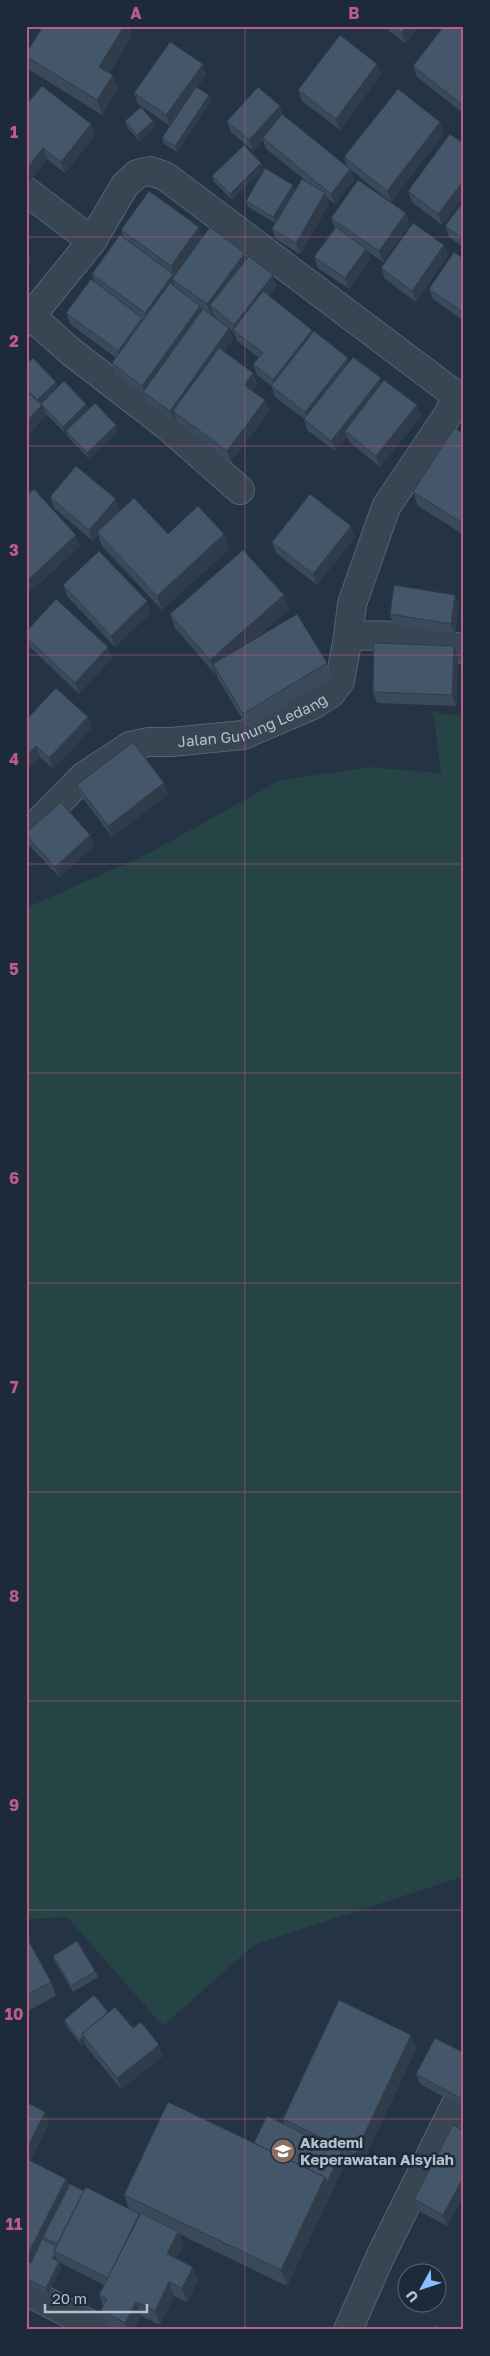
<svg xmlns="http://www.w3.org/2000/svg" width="490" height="2356" viewBox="0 0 490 2356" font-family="'Golos Text',sans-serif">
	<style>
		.green { fill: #264345 }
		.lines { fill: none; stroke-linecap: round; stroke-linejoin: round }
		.minor-casing { stroke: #566371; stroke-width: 30 }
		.minor { stroke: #384553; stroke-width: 28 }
		.wall { fill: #3a4a5a; fill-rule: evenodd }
		.shaded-wall { fill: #303c4a }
		.building { fill: #445669; stroke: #303c4a }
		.grid { fill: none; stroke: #bd5b89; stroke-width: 1; stroke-opacity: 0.55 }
		.labels { text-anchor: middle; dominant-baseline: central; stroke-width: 5; stroke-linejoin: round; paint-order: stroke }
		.street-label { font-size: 15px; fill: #b5c0cd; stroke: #1d2a39 }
		.poi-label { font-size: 15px; font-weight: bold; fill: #b5c0cd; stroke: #1d2a39; text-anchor: start }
		.neatline { fill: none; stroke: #bd5b89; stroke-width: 2 }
		.grid-label { font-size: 16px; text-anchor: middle; font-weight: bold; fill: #bd5b89 }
	</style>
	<rect width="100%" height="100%" fill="#243444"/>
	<polygon class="green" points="433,712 464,717 464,1876 254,1945 163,2026 67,1917 26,1919 26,908 148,854 278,781 368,767 441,773"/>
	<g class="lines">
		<defs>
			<g id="minor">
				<polyline points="26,191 92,241"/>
				<polyline points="31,316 70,351 166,425 240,490"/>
				<polyline points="26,322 92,241 125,185 137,174 150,171 165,176 457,396 449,413 386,507 352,604 348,637"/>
				<path id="s1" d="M26 832 36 825 84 776 130 746 149 742H171L243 735 313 705 331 693 340 681 348 637C387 632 426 639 464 649"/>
				<polyline points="26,2291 101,2330"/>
				<polyline points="348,2330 381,2255 455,2106"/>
			</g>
		</defs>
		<use href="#minor" class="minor-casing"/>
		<use href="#minor" class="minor"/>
	</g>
	<g class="wall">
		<polygon points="43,26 128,26 132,36 109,73 113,75 118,89 102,115 30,70 26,58 26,54"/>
		<polygon points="383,26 419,26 405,43"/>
		<polygon points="464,26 464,114 417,77 413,66"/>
		<polygon points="203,64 206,75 197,87 211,101 177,152 164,144 162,138 170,126 138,104 134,93"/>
		<polygon points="381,74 340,130 302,101 298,90"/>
		<polygon points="26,105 91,124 95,135 65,173 47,159 29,182 26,180"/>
		<polygon points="283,115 347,167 344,157 440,122 444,133 391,202 351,170 354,180 335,204 327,198 329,204 300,254 276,239 272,229 275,223 248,207 246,201 295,190 310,184 266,149 263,140 253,151 231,132 227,121"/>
		<polygon points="125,121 153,121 155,127 139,141 127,127"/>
		<polygon points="464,144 464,196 442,225 412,202 408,191"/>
		<polygon points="261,163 264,169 232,200 214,182 212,176"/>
		<polygon points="464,201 464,248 449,237 445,226"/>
		<polygon points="331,218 410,224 383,262 367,251 370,259 349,289 318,268 314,257 335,228"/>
		<path d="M121 230 203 237 247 258 277 286 269 296 312 330 313 333 349 362 382 383 421 416 380 467 349 442 347 437 335 451 307 430 304 419 275 397 271 386 257 375 253 364 259 358 237 341 234 333 229 328 233 339 224 351 253 373 257 384 252 391 265 400 269 411 231 462 177 422 176 419 174 421 147 402 145 396 115 374 112 363 116 358 70 324 66 313 95 283 92 274 124 239ZM201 308 211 315 213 313 214 316 227 327 202 310Z"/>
		<polygon points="444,245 448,255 416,302 385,279 381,268"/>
		<polygon points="464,259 464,321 433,299 429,289"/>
		<polygon points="26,364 58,387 86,404 88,409 116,425 118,431 89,459 68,437 66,432 65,433 44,412 46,415 26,438"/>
		<polygon points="464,434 464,535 418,506 413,492"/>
		<polygon points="26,496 80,546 32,590 26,584"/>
		<polygon points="50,497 120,510 116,514 168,534 229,549 162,610 102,546 98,535 93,541 54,508"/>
		<polygon points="355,537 317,585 276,553 272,542"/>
		<polygon points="63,585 151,612 115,647 67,596"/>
		<polygon points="284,595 289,609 255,639 327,663 332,678 248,728 218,679 216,673 215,674 175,628 170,614"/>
		<polygon points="459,605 455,634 394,625 390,614"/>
		<polygon points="26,632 112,658 79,694 28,645 26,642"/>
		<polygon points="458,657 456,706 377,703 373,692"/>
		<polygon points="88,717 92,728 53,769 40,757 32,766 26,760 26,720"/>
		<polygon points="77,785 168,794 112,837 81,796"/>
		<polygon points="26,833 90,835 94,846 59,877 29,845 26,836"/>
		<polygon points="26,1936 51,1982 56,1996 26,2012"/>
		<polygon points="53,1956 95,1971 98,1977 73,1992 55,1962"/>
		<polygon points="108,2012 133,2028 163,2056 121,2089 85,2045 85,2043 81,2045 66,2026 64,2020"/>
		<polygon points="411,2035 416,2049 360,2168 345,2161 346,2162 287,2286 179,2234 183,2246 176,2259 198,2281 187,2302 174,2296 160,2325 141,2316 134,2330 117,2330 106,2324 101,2310 103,2306 99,2295 104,2285 59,2262 61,2268 48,2294 26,2283 26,2102 45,2112 49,2123 30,2161 66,2179 69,2186 84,2191 129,2209 124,2195 254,2143 284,2124 283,2119"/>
		<polygon points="464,2053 464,2108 420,2084 416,2074"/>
		<polygon points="464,2131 464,2194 447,2226 417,2210 414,2199"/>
	</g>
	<g class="shaded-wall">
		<polygon points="124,26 128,26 132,36 105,81 99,67"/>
		<polygon points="406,26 419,26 405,43 402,33"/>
		<polygon points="203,64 206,75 170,126 166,115"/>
		<polygon points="377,64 381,74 340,130 336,119"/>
		<polygon points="113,75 118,89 102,115 97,100"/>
		<polygon points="209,95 211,101 177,152 175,146"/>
		<polygon points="280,106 284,116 263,138 263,140 253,151 249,140"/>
		<polygon points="153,121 155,127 139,141 137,135"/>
		<polygon points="440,122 444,133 391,202 387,191"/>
		<polygon points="91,124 95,135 65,173 61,162"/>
		<polygon points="43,148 47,159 29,182 26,174 26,170"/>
		<polygon points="261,163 264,169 232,200 230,194"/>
		<polygon points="350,169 354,180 335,204 331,194"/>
		<polygon points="464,180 464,196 442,225 438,214"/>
		<polygon points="293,185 295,191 276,223 273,217"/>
		<polygon points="325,193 329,204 300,254 296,243"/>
		<polygon points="406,213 410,224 383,262 379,251"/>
		<polygon points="199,227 203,238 175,277 171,266"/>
		<polygon points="444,245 448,255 416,302 412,291"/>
		<polygon points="27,248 31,259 26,264 26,249"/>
		<polygon points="366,249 370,259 349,289 345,278"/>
		<polygon points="245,253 249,264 210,305 213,313 211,315 207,304"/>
		<polygon points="173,274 176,282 172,279 175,287 149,323 145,313"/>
		<polygon points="273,275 277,286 239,335 237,333 234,325"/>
		<polygon points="200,306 204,317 145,393 142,386"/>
		<polygon points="142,318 146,328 122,362 118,351"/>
		<polygon points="229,328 233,339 178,415 173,411 176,419 174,421 170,411"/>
		<polygon points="312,330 315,340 276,390 273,380"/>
		<polygon points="348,358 352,369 308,423 305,412"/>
		<polygon points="253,373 257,384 248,396 244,385"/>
		<polygon points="381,378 384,389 345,431 347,437 335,451 331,441"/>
		<polygon points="56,382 59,387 40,406 37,400"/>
		<polygon points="265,400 269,411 231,462 227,451"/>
		<polygon points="86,404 89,410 65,433 63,427"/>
		<polygon points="42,405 46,415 26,438 26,422"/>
		<polygon points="417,405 421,416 380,467 376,456"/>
		<polygon points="116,425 118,431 89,459 87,453"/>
		<polygon points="116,499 120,510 99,534 97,532 98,535 93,541 89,530"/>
		<polygon points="351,526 355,537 317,585 313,574"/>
		<polygon points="224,534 229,549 162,610 157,596"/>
		<polygon points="76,535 80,546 32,590 28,580"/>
		<polygon points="284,595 289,609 218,672 213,664 216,673 215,674 210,660"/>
		<polygon points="455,595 459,605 455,634 451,624"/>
		<polygon points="147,601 151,612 115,647 111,636"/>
		<polygon points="454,646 458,657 456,706 452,695"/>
		<polygon points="108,647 112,658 79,694 75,683"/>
		<polygon points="88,717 92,728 53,769 49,758"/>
		<polygon points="36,746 40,757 32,766 28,755"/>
		<polygon points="164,783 168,794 112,837 108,826"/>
		<polygon points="90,835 94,846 59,877 55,867"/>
		<polygon points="411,2035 416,2049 360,2168 355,2154"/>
		<polygon points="83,2037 85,2043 81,2045 79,2040"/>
		<polygon points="159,2045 163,2056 121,2089 117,2078"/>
		<polygon points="45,2112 49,2123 30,2162 26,2153 26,2150"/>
		<polygon points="342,2152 346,2162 331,2193 327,2182"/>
		<polygon points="464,2176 464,2194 447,2226 443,2215"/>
		<polygon points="325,2177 331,2193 287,2286 281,2270"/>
		<polygon points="66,2179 70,2190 43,2237 44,2240 31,2267 27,2256"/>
		<polygon points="178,2232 183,2246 172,2268 167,2254"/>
		<polygon points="55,2254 57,2260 55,2264 52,2258"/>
		<polygon points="59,2262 61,2268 48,2294 46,2288"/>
		<polygon points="193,2267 198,2281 187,2302 182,2288"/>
		<polygon points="169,2282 174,2296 160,2325 155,2311"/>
		<polygon points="136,2302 141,2316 134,2330 128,2330 125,2323"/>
	</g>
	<g class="building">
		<polygon points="43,26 124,26 99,67 113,75 97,100 26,56 26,54"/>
		<polygon points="393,26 406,26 402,33"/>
		<polygon points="444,26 464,26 464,44 462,47 464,48 464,106 413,66"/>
		<polygon points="340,35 377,64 336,119 298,90"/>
		<polygon points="170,42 203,64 166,115 134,93"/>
		<polygon points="42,86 91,124 61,162 43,148 26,170 26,105"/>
		<polygon points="196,87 209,95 175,146 162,138"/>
		<polygon points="258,87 280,106 249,140 227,121"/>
		<polygon points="398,89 440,122 387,191 344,157"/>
		<polygon points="141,107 153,121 137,135 125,121"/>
		<polygon points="282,114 350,169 331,194 263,138"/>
		<polygon points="450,134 464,144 464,180 438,214 408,191"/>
		<polygon points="244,145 261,163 230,194 212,176"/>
		<polygon points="265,168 293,185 273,217 246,201"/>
		<polygon points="302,179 325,193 296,243 272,229"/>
		<polygon points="358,180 406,213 379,251 331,218"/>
		<polygon points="149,191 199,227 171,266 121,230"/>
		<polygon points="464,201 464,240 445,226"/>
		<polygon points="413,223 444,245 412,291 381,268"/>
		<polygon points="210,227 245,253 207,304 172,279"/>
		<polygon points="336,227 366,249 345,278 314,257"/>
		<polygon points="120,235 173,274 145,313 92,274"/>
		<polygon points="454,252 464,259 464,313 429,289"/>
		<polygon points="249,256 273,275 234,325 210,305"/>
		<polygon points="91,279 142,318 118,351 66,313"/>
		<polygon points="170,283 200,306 142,386 112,363"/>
		<polygon points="263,291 312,330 273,380 253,364 263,353 233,330"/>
		<polygon points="203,309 229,328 170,411 143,392"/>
		<polygon points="314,331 348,358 305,412 271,386"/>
		<polygon points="219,348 253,373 244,385 265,400 227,451 173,411"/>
		<polygon points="353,357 381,378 331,441 304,419"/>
		<polygon points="33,358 56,382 37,400 26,388 26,364"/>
		<polygon points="384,380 417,405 376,456 345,431"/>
		<polygon points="64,381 86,404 63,427 41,404"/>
		<polygon points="26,391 42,405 26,422"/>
		<polygon points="95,403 116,425 87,453 66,431"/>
		<polygon points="454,428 464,434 464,524 413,492"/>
		<polygon points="76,466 116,499 89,530 50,497"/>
		<polygon points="34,489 76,535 28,580 26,578 26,496"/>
		<polygon points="310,494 351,526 313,574 272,542"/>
		<polygon points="134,498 168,534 198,506 224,534 157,596 97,532"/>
		<polygon points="243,550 284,595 210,660 170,614"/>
		<polygon points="99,551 147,601 111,636 63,585"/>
		<polygon points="394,585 455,595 451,624 390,614"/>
		<polygon points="56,599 108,647 75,683 26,637 26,632"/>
		<polygon points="297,614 327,663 243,714 213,664"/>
		<polygon points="374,643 454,646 452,695 373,692"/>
		<polygon points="56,688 88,717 49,758 36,746 28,755 26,753 26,720"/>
		<polygon points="133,742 164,783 108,826 77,785"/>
		<polygon points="61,802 90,835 55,867 26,835 26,833"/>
		<polygon points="26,1936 51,1982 26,1995"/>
		<polygon points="77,1941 95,1971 71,1986 53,1956"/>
		<polygon points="94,1995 108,2012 82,2034 83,2037 79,2040 64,2020"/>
		<polygon points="339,2000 411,2035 355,2154 283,2119"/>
		<polygon points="115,2007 133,2028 141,2022 159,2045 117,2078 82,2034"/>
		<polygon points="435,2038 464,2053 464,2100 416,2074"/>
		<polygon points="26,2102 45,2112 26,2150"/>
		<polygon points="168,2102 325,2177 281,2270 124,2195"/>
		<polygon points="267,2116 342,2152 327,2182 325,2177 254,2143"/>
		<polygon points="453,2125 464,2131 464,2176 443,2215 414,2199"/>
		<polygon points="29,2160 66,2179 27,2256 26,2256 26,2164"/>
		<polygon points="70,2184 84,2191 57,2244 43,2237"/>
		<polygon points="86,2187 139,2214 108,2278 54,2251"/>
		<polygon points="141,2213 178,2232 167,2254 193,2267 182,2288 169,2282 155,2311 136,2302 125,2323 101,2310 107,2299 99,2295"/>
		<polygon points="42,2239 56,2246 54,2251 55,2254 52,2258 59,2262 46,2288 26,2278 26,2261 31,2263"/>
		<polygon points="435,2325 443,2330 433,2330"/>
	</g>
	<path class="grid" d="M245 26V2330M26 237H464M26 446H464M26 655H464M26 864H464M26 1073H464M26 1283H464M26 1492H464M26 1701H464M26 1910H464M26 2119H464"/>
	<defs>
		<symbol id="university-disc" viewBox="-11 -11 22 22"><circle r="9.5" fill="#8d6e63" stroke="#1d2a39"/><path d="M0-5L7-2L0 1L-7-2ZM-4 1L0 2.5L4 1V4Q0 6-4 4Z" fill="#fff"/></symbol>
	</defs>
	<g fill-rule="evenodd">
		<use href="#university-disc" x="269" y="2137" width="28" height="28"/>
	</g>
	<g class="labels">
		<g class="street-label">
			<text stroke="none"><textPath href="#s1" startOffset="262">Jalan Gunung Ledang</textPath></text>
		</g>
		<g class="poi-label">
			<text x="300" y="2142">Akademi<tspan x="300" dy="17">Keperawatan Aisyiah</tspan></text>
		</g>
	</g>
	<rect width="490" height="2356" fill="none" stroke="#1d2a39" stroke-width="55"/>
	<g transform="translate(422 2288) rotate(230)"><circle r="24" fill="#1d2a39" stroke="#5a6674"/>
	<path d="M0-4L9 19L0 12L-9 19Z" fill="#89beff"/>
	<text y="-8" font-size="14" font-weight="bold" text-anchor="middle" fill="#b5c0cd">U</text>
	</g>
	<path d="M45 2304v8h102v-8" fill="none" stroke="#b5c0cd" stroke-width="2.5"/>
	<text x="52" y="2304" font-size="15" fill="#b5c0cd" stroke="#1d2a39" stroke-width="4" paint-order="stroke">20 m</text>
	<rect x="28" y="28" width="434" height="2300" class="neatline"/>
	<g class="grid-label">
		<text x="136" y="19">A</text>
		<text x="354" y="19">B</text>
		<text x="14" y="138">1</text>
		<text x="14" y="347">2</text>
		<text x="14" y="556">3</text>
		<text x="14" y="765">4</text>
		<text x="14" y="975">5</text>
		<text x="14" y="1184">6</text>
		<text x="14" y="1393">7</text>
		<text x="14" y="1602">8</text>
		<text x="14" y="1811">9</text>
		<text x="14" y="2020">10</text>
		<text x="14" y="2230">11</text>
	</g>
</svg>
